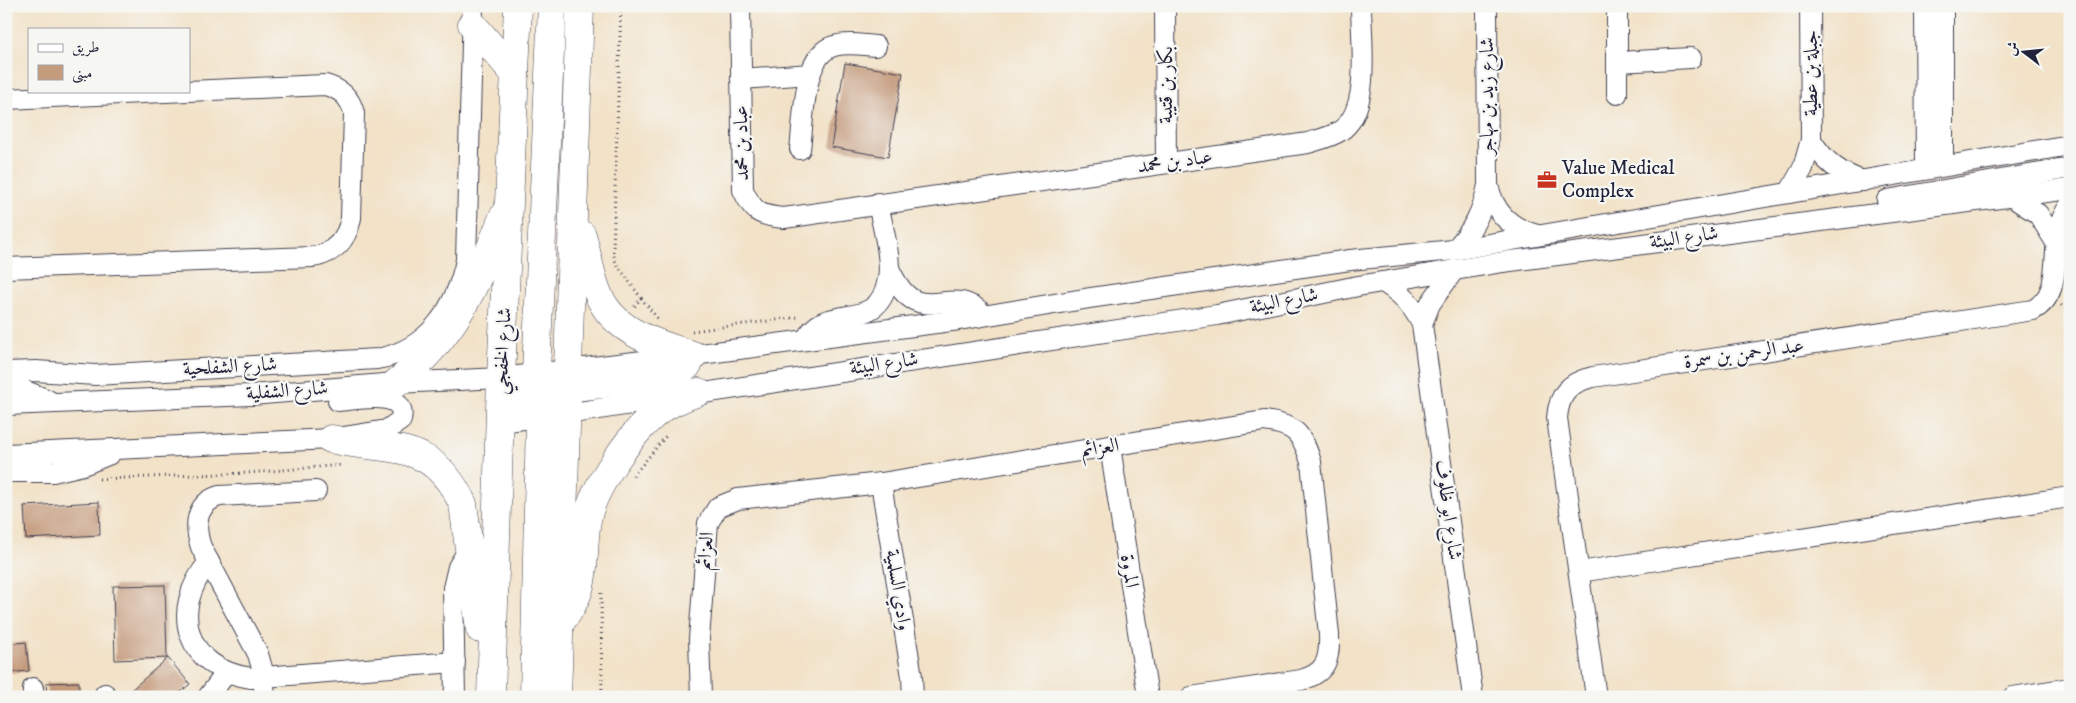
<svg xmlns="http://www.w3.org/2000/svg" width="2076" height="703" viewBox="0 0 2076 703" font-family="'IM FELL DW Pica',Amiri,serif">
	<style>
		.building { fill: #c59b7e }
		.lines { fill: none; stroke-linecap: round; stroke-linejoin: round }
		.minor-casing { stroke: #413f50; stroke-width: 22 }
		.highway-casing { stroke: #413f50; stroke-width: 29 }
		.path { stroke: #413f50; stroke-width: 3; stroke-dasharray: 1 4; stroke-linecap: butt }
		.minor { stroke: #fff; stroke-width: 20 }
		.highway { stroke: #fff; stroke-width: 28 }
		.labels { text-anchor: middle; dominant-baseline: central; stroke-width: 4.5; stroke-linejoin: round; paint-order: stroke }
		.street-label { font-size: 20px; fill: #22223b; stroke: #f6f6f2 }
		.poi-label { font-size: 20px; fill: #22223b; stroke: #f6f6f2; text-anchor: start }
	</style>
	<rect width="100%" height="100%" fill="#f6f6f2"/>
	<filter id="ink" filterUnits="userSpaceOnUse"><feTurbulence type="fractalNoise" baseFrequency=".02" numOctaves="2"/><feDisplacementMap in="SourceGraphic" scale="10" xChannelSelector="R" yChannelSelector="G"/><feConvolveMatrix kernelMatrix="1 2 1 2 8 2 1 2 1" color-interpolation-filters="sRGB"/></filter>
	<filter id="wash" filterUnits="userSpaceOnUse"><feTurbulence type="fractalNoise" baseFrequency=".0096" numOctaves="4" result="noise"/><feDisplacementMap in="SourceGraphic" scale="20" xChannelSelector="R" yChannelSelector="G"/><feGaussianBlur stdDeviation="1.12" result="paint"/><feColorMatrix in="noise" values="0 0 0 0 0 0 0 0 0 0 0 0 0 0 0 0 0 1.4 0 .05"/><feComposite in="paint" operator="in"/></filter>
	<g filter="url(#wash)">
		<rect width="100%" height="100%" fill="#f2e2c8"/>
		<g id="blocks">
			<g class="building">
				<polygon points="845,63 903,73 888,157 831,147"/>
				<polygon points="99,502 100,535 26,539 24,506"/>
				<polygon points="165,585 167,658 115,660 113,586"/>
				<polygon points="26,642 29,671 6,673 6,644"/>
				<polygon points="168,658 190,684 175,697 123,697"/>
				<polygon points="79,682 79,697 47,697 46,683"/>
			</g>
		</g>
	</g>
	<g filter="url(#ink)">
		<use href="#blocks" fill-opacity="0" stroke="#413f50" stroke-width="1"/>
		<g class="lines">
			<defs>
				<g id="minor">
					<path d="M740 6 743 190C753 212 760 216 784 218L1308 143C1318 140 1331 137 1340 131 1372 111 1361 40 1361 6"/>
					<polyline points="1165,6 1166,163"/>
					<polyline points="1925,6 1926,169"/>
					<polyline points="1943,6 1943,166"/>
					<polyline points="1618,62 1691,58"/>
					<polyline points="741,79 810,74"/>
					<polyline points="1617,94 1617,6"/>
					<path d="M6 99 325 85C341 89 350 97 354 113L351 218C347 239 335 253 313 257L6 268"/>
					<path d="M1811 140C1825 162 1839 173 1863 181"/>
					<path d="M800 149C804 121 802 54 834 46 847 42 863 45 876 46"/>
					<path d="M1488 185C1494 212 1509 228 1537 235"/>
					<polyline points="1789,193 1803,168 1811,140 1810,6"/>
					<polyline points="2012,197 2038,214 2055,241"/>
					<polyline points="1887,200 2070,168"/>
					<path d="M1454 250C1473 231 1483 211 1488 185L1487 6"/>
					<path d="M889 268C919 336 949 278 984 315"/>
					<path d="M1383 282C1402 294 1412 305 1422 324L1473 697"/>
					<polyline points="1422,324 1430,304 1454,270"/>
					<path d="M806 340C824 299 878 337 888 279 892 258 882 225 878 203"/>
					<path d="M6 372 36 371 95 375 377 359C428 350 456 309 466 260L473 6"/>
					<polyline points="6,383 48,400"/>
					<polyline points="6,405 251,395 396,383 501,378 693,355 959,320 1090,298 1350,260 1454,250 2070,145"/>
					<polyline points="500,422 566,414 1217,315 1358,286 1503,262 2070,189"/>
					<polyline points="1110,446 1148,697"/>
					<path d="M6 454 331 439 387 430 401 420C408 388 357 400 338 401"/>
					<polyline points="6,472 53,472 83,465 110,454"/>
					<polyline points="881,483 912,677 913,697"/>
					<path d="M209 562C168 611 186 669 251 678L455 662"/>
					<polyline points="1579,572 2070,497"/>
					<polyline points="33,688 33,697"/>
					<polyline points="105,694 106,697"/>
					<polyline points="208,697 227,672"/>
					<path d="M265 697 262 668 258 654 201 547C194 526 195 504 219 496L316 491"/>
					<polyline points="455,697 453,588 458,567 469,549"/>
					<path d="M701 697 699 639 708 523 718 507 738 499 881 483 1264 421C1295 425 1302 433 1311 462L1329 635C1330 660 1326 673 1301 680L1191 697"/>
					<path d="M1596 697 1557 418C1559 393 1570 382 1593 377L2033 310C2070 290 2043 239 2070 205"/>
					<polyline points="2013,697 2070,688"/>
				</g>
				<g id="highway">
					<polyline points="552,6 536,373 543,393 554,406"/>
					<polyline points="472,24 515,74"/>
					<path d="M396 383C455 337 476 285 503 217"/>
					<polyline points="520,388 535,404 540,417 534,697"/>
					<path d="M500 422C537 374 619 390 672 376L687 366 693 355C655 343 612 332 597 291 590 273 587 253 582 235"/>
					<path d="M331 439C393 453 431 437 463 504L480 629"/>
					<path d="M559 624C591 586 580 563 587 520 593 487 633 430 660 410 671 402 684 397 698 392"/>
					<polyline points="491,697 501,378 518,6"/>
					<polyline points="557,697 580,6"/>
				</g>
			</defs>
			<use href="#minor" class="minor-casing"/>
			<use href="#highway" class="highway-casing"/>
			<g class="path">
				<polyline points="621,6 613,252 616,263 641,298 634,307"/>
				<polyline points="641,298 658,319"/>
				<polyline points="2061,305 2070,313"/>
				<polyline points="692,331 799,317"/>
				<polyline points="633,476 666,436"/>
				<polyline points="99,479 247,473 343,465"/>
				<polyline points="601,593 602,697"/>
			</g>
			<use href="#minor" class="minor"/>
			<use href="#highway" class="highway"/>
		</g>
	</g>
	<defs>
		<symbol id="office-bare" viewBox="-9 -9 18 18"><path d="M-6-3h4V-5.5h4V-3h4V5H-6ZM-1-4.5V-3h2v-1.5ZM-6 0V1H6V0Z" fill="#c8321e" stroke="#f6f6f2" stroke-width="2.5" paint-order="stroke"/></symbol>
	</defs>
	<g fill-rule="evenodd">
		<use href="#office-bare" x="1533" y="166" width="28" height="28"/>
	</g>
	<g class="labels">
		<g class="street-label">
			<text transform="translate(1811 73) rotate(-90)">جبلة بن عطية</text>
			<text transform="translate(1166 85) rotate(-90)">بكار بن قتيبة</text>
			<text transform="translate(1487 96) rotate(-90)">شارع زيد بن مهاجر</text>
			<text transform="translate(742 143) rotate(-91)">عباد بن محمد</text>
			<text transform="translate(1175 162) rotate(-8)">عباد بن محمد</text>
			<text transform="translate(1684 238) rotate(-8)">شارع البيئة</text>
			<text transform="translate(1284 301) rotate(-11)">شارع البيئة</text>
			<text transform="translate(503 351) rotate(-87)">شارع الخفجي</text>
			<text transform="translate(1744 354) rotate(-8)">عبد الرحمن بن سمرة</text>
			<text transform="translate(884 364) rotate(-8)">شارع البيئة</text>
			<text transform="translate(230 367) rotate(-3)">شارع الشفلحية</text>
			<text transform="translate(287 391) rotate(-4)">شارع الشفلية</text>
			<text transform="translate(1100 448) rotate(-9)">العزائم</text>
			<text transform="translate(1448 510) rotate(82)">شارع ابو ظلوف</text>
			<text transform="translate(706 551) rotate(-85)">العزائم</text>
			<text transform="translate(1129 571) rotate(81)">المروة</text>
			<text transform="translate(898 590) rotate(81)">وادي السلمية</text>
		</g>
		<g class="poi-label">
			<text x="1562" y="168">Value Medical<tspan x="1562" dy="23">Complex</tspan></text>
		</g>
	</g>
	<rect width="2076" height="703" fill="none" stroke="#f6f6f2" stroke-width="25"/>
	<rect x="28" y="28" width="162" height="65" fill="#f6f6f2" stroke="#a1a1a9"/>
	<rect x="38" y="44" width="25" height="8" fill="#ffffff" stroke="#a1a1a9"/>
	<text x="72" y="52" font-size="15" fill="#22223b">طريق</text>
	<rect x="38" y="65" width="25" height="15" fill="#c59b7e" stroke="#a1a1a9"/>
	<text x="72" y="78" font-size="15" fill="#22223b">مبنى</text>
	<g transform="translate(2024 52) rotate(286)" stroke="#f6f6f2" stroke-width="4" paint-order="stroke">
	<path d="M0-4L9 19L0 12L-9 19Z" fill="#22223b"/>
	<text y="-8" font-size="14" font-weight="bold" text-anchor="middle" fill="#22223b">ش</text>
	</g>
</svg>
